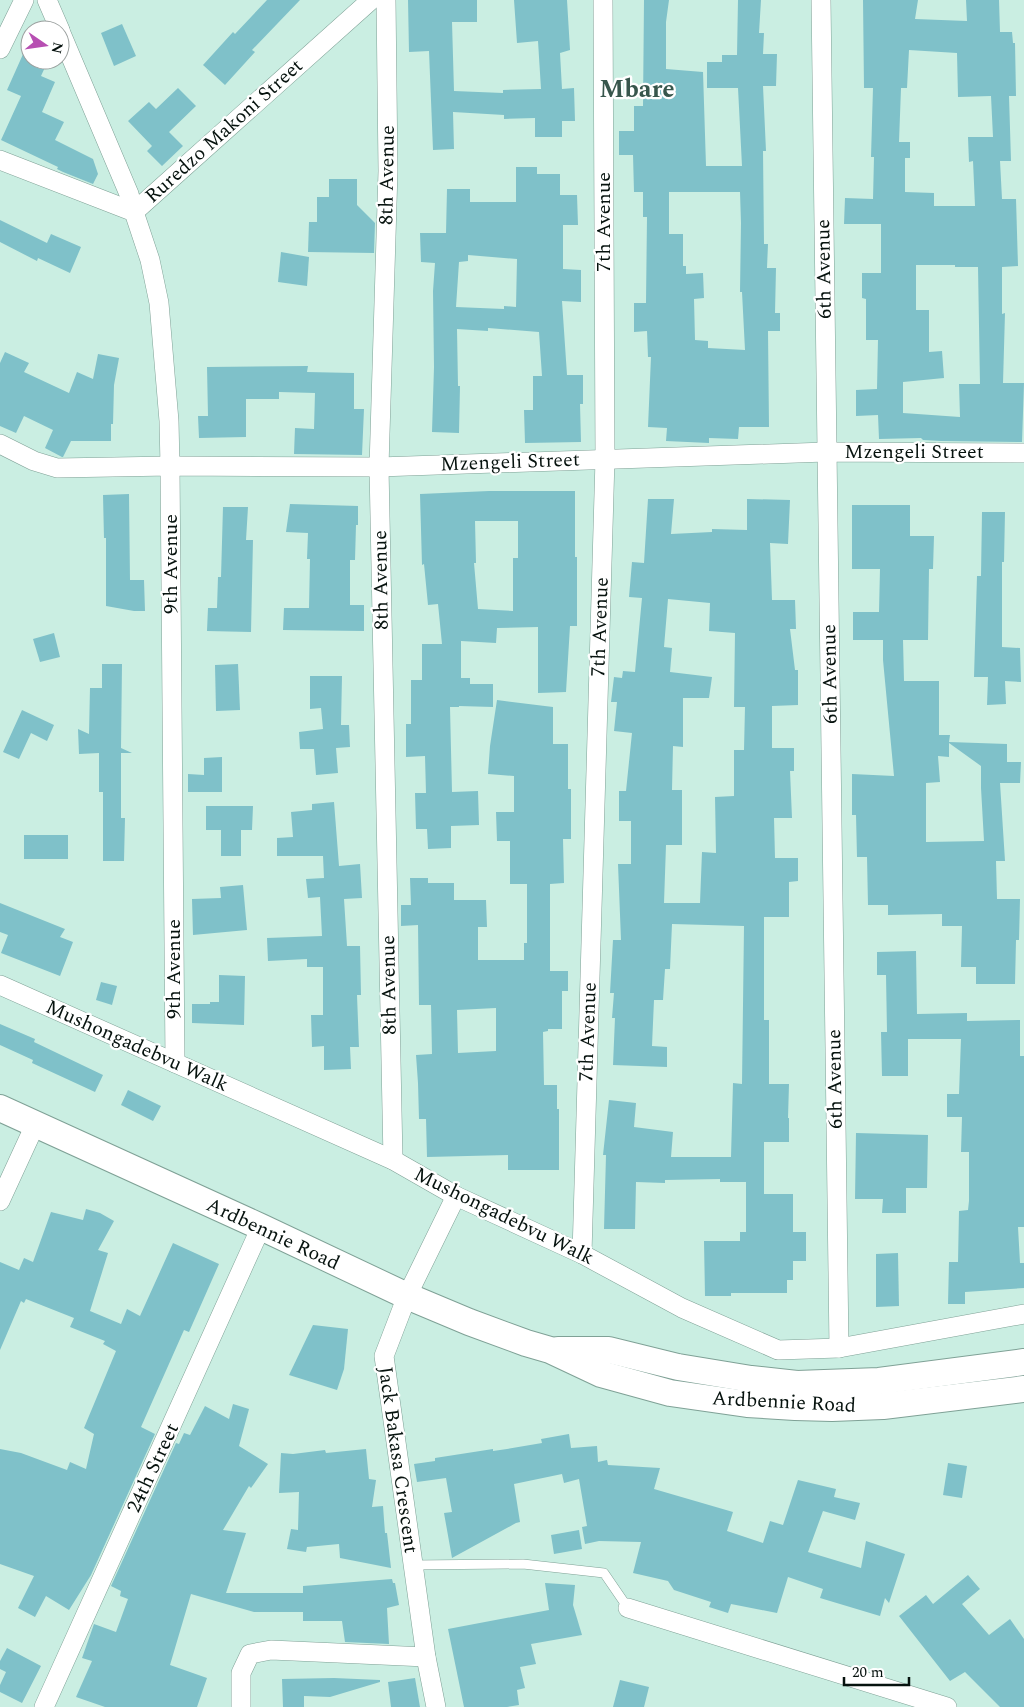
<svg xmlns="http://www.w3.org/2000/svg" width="1024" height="1707" viewBox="0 0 1024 1707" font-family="Spectral,serif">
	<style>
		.building { fill: #7fc1c9; fill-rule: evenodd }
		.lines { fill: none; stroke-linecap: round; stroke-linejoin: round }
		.lane-casing { stroke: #7fa196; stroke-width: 10 }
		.street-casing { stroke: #7fa196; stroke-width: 20 }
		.secondary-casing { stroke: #7fa196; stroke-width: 28 }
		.lane { stroke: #fff; stroke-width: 9 }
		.street { stroke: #fff; stroke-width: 19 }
		.secondary { stroke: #fff; stroke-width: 26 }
		.labels { text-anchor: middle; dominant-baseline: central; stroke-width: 4.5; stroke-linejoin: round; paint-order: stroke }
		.street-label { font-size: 20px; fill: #06120e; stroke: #fff }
		.district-label { font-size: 25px; font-weight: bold; fill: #37564c; stroke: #fff }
	</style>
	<rect width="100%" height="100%" fill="#caeee2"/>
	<g class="building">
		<polygon points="267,0 300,0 252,50 255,52 225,85 203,65 233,32 235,34"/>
		<polygon points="408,0 477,0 477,22 452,22 454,91 503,93 503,90 541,89 538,41 517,43 514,0 567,0 570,50 560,53 562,89 574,88 575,121 562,121 562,137 535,137 535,118 504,119 504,115 453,112 454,149 433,150 429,51 409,52"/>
		<path d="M644 0H669L666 22V69L703 72 706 166H742L738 88H707V62H722V55H737L738 0H761L759 33H764L763 54H777L776 86H763L766 151H763L764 244H768L767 268H776L775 313H780V331H768L769 427H739L738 439 709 438V443L666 441 667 428 648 427 651 357H648L647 331 634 332V303H646L647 217H643V192H634L633 155H619V131H634V106H643ZM669 192H740L741 223 740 292H742L745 350 708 348V341L695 340 694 299 704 298 703 273 686 274V266H683V234H669Z"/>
		<path d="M863 0H918L915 19 967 21 966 0H999L1000 32H1012L1013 43H1015L1016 96H1009L1011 161H1000L1002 199H1016L1018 266 1002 267V314L1005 313 1003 383H1024L1022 442 941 441 923 440 921 438 879 439 878 415 856 416V390L877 389 878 340H866V299L862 298V273H881V224H844L845 198 873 199 874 157H871L873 88H864ZM909 50 957 53 958 97 991 96 993 137H968L969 162 973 161 975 206H934V193L905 192V158H910V142H899L901 88H907ZM916 265H955V267H978L980 384H959L960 417 903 413V382L944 378 942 351 929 352V310H916Z"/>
		<polygon points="122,24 136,56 114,66 101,33"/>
		<polygon points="24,52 30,55 30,60 41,60 47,63 41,76 55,82 42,112 64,122 55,140 93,159 98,174 93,184 63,172 57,169 58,167 1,140 21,96 7,90"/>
		<polygon points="178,88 196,106 169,132 183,146 162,166 147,151 152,146 128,121 149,102 156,109"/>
		<path d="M516 167H537V174H560V195H577L578 225H563V269L581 270V302L562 301 567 375H583V404H580L581 442 525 443 524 410H533V376H542L539 332 488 328V331L457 329 458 386H460L459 433 432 432 434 367 433 291 435 263 421 262 420 233H446L447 189H470V202H516ZM468 255 517 259 516 307 504 306V309L456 307 459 262 468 261Z"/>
		<polygon points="329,179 357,179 357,205 375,223 374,253 308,252 309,222 317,222 317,197 329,197"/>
		<polygon points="0,220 47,243 51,234 81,247 70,273 38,258 37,261 0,242"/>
		<polygon points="281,252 309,257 307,286 278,282"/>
		<polygon points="5,352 29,363 24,372 69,393 77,372 93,379 98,354 119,358 114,385 113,424 111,424 111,441 71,441 63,457 62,457 45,448 53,430 24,416 16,433 0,426 0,363"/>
		<polygon points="308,366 307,372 354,373 354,409 364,409 362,455 294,454 295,428 314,429 315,393 279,392 279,399 246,399 246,437 199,438 198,416 208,416 207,367"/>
		<path d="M489 491H575V557H577V626H570L566 692 538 693V627L497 628 496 643 461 641V678H470V684H493V707L459 706V707H450L452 792 478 791 479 825 451 826V848L428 849 427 829H416L415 793H426L425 756 406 757V724H411V680H422V644H442L438 604 428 605 424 564 422 565 420 494ZM475 521H518V558H513V611L478 609 474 563H476Z"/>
		<polygon points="129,494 130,580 144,580 145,611 134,611 106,606 106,538 104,538 103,495"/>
		<path d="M648 499H674L671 534 712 532V529L747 530V499L790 500 788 544 770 543 772 600H795L796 629H790L795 670H798V705L772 706V748H794V771H790L792 818H774L775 858H798V881L789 882V917H764V1020H769V1084H789L788 1118H789V1142H764V1194H793V1232H806V1261H793V1280H787V1293H731V1296H705L704 1241H740V1232H746V1182H720V1179L665 1180V1183L636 1182 635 1229H604L606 1155H603L609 1100 636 1103 634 1127 673 1132 671 1157H731L733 1083 742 1084 744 926 672 924 670 969H665L663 1000H654L652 1046 667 1047V1067L613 1065 615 1018H612L614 993H610L613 940H621L618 864H631V821H619V791H626L632 733 614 731 617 702H611L614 677 622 678 623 671 635 672 642 598 629 597 632 562 644 563ZM668 599 710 603 709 631 735 633 734 707H745L744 750H734V796L715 797 716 853 702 852 700 903H664L666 845H682V790H672L673 746 683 747V698H709L712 677 670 672 672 648 664 647Z"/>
		<polygon points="290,504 358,506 358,525 356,525 355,560 350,560 350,605 364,605 364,631 283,630 284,608 309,608 310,559 307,559 308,533 286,532"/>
		<path d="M852 505H910V536H934L933 569H929L928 640H903L904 681H939V735H950L949 742 1007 744V762H1021L1020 783H1000L1005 861H996L997 899H1020L1019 940H1016L1015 984H976V967H961L962 926H942V914L888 915V905H868L867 857H857L856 815H852V774L894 776 883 660V640H853V612H879L880 569H852ZM949 743 981 766V788L984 841 926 842V783L940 782 938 756 949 757Z"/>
		<polygon points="223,507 248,507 246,540 253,540 251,632 207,631 208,608 217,608 218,577 221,577"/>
		<polygon points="982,512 1005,512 1004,562 1002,562 1002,647 1020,648 1021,682 1005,681 1006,704 987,705 988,677 974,677 977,576 981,576"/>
		<polygon points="54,633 60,657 40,662 33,639"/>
		<polygon points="102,664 122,664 121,748 132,753 121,753 121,818 125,818 124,861 103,861 103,792 99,792 99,753 79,754 78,729 89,734 90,688 102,688"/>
		<polygon points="238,664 240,710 216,711 215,665"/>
		<polygon points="310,676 342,676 341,725 349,725 350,747 336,748 338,773 316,775 314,749 300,749 299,732 323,729 321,708 310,709"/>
		<path d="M497 700 553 707V744H568V789H571V839H563L564 883 550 884V971H568V991H562V1029H548V1031L543 1032 544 1085H557V1109H559V1170H508V1155L427 1157 426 1119H419L418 1083 416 1055 432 1054 431 1005H419L418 925 401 926V905H411L410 878H428V883H454V900H486L487 927H478V960H524V943H527V884H510V841H497L496 812H514V776L488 774 490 746ZM496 1008V1051L458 1053 457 1010Z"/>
		<polygon points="22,710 54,725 47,741 31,733 19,759 3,752"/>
		<polygon points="222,757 222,792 188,792 188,774 204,775 204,758"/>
		<polygon points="334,802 339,866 360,864 362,898 344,899 347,946 360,946 361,995 357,995 359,1047 350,1047 351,1069 324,1070 324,1046 312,1047 311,1015 323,1015 323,967 307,967 307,959 268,961 267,938 322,936 320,897 308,898 306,879 324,878 323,856 277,856 277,838 293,837 291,812 312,810 312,804"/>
		<polygon points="206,806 253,806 252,830 241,830 241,856 221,856 221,830 206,830"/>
		<rect x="24" y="835" width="44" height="24"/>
		<polygon points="243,885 247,930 193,935 192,899 221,898 220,887"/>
		<polygon points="0,903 65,929 60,937 73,942 60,976 1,953 8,935 0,932"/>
		<polygon points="916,951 917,1014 967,1013 967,1021 1020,1020 1020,1056 1024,1056 1024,1227 1018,1227 1020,1263 1024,1263 1024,1288 965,1292 965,1304 948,1304 949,1262 958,1262 959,1211 968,1210 969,1201 969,1152 961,1152 962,1117 947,1117 947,1094 959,1094 961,1039 908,1039 908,1076 882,1076 881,1032 887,1032 886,975 877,975 877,952"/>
		<polygon points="219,975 245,976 244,1025 192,1023 192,1004 210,1004 210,1002 219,1002"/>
		<polygon points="101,982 117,986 112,1005 96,1000"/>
		<polygon points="0,1024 35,1039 34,1042 103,1075 95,1092 32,1063 33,1060 0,1045"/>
		<polygon points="128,1090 161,1106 153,1121 121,1105"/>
		<polygon points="856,1133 928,1135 927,1188 906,1188 906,1213 882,1213 883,1199 855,1199"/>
		<polygon points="86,1209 100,1213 114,1221 98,1250 108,1253 90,1311 121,1324 127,1309 140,1316 173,1243 219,1264 189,1332 184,1330 141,1427 155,1434 91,1575 69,1610 46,1596 35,1617 18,1608 34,1576 0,1564 0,1449 21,1453 67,1470 70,1462 86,1469 94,1434 84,1428 116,1351 103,1344 105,1341 70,1327 74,1318 26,1299 24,1303 21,1301 0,1350 0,1262 19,1270 24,1258 33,1262 51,1212 83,1220"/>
		<polygon points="898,1253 899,1306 876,1307 876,1254"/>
		<polygon points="313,1325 348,1329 344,1369 337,1390 289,1375"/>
		<polygon points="233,1404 249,1409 239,1446 268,1464 251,1488 249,1486 223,1530 246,1533 226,1593 303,1593 303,1586 392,1579 393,1583 395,1583 399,1605 387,1608 389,1644 345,1642 342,1621 303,1621 303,1612 254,1612 191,1594 170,1665 207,1678 197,1707 105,1707 76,1697 92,1661 82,1658 94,1624 116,1632 128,1599 120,1596 121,1591 111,1586 176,1443 179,1444 184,1433 190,1435 205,1406 229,1419"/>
		<polygon points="569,1434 571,1448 597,1446 598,1462 607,1460 608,1465 660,1468 654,1489 733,1512 727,1531 763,1543 770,1521 783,1525 798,1480 836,1489 834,1497 860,1503 855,1520 823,1511 808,1552 861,1568 866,1541 905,1554 889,1603 885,1598 880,1616 820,1598 823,1589 788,1577 777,1613 731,1604 728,1613 709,1607 711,1602 674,1590 668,1581 633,1573 641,1542 599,1541 585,1544 582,1527 587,1526 579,1479 564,1483 562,1474 514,1484 520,1522 516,1523 452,1558 444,1513 452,1512 446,1478 417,1482 414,1464 435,1461 435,1458 493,1449 493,1451 507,1449 542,1443 541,1439"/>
		<polygon points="366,1449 369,1479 376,1480 372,1507 383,1506 385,1533 387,1533 391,1568 340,1558 339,1544 307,1547 306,1552 287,1549 291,1529 298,1530 299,1492 279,1493 281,1453 293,1454 325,1450 326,1453"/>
		<polygon points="948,1463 967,1466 962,1498 943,1495"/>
		<polygon points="579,1530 582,1549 554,1554 551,1535"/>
		<polygon points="968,1575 980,1589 962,1604 989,1635 1010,1619 1024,1639 1024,1707 1000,1707 965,1672 950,1681 899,1616 926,1595 933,1604"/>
		<polygon points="545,1583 575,1585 573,1605 582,1635 531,1644 536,1664 520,1667 525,1688 517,1690 519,1705 507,1707 464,1707 448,1629 549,1610"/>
		<polygon points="7,1648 41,1666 22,1703 0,1692 0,1685 6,1672 0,1669 0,1661"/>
		<polygon points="334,1678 380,1680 380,1682 330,1697 304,1696 304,1707 283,1707 282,1679"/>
		<polygon points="415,1678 420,1707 391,1707 388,1682"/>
		<polygon points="620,1680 649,1687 644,1707 613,1707"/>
	</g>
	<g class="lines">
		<defs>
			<polyline id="lane" points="413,1565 523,1564 604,1573 628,1608"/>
			<g id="street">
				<polyline points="47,0 60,30"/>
				<polyline points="386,0 388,171 379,467 393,1160"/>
				<polyline points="821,0 839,1348"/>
				<polyline points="60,31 129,194 134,212 371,0"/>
				<polyline points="0,49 24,0"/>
				<polyline points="0,160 134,212 150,260 159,303 169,421 170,466 175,1063"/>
				<polyline points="0,444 34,461 57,468 170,466 379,467 826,452 1024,453"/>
				<polyline points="0,985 393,1160 456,1196 582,1254 682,1308 778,1350 839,1348 1024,1314"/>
				<polyline points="0,1201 35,1125"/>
				<polyline points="582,1254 605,459 603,0"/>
				<polyline points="628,1608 947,1707"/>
				<polyline points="44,1707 261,1227"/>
				<polyline points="241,1707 241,1673 250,1654 271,1650 426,1657"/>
				<polyline points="436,1707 426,1657 384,1356 407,1296 456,1196"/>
			</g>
			<g id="secondary">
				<polyline points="0,1108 261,1227 407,1296 469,1322 526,1343 550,1350 601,1374 670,1393 747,1404 795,1407 832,1408 883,1406 1024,1389"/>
				<polyline points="558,1350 609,1350 678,1367 751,1379 797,1384 879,1381 1024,1362"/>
			</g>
		</defs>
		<use href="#lane" class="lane-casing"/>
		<use href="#street" class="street-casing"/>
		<use href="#secondary" class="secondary-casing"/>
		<use href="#lane" class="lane"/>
		<use href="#street" class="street"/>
		<use href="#secondary" class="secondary"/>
	</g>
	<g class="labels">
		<g class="street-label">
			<text transform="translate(224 131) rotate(-42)">Ruredzo Makoni Street</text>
			<text transform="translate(387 175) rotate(-89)">8th Avenue</text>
			<text transform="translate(604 222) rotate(-90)">7th Avenue</text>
			<text transform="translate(824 269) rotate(-91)">6th Avenue</text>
			<text x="914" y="452">Mzengeli Street</text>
			<text transform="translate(510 462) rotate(-2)">Mzengeli Street</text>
			<text transform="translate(171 564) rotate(-90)">9th Avenue</text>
			<text transform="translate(381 580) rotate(-91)">8th Avenue</text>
			<text transform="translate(600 627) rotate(-88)">7th Avenue</text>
			<text transform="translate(830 674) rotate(-91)">6th Avenue</text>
			<text transform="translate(174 969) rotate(-90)">9th Avenue</text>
			<text transform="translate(389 985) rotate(-91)">8th Avenue</text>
			<text transform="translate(588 1032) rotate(-88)">7th Avenue</text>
			<text transform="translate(137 1046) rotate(24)">Mushongadebvu Walk</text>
			<text transform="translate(835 1079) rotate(-91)">6th Avenue</text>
			<text transform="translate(504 1216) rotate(26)">Mushongadebvu Walk</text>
			<text transform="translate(273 1234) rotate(25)">Ardbennie Road</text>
			<text transform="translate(784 1402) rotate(3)">Ardbennie Road</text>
			<text transform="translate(398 1460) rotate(82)">Jack Bakasa Crescent</text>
			<text transform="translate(153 1468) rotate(-65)">24th Street</text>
		</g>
		<g class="district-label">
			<text x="637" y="90">Mbare</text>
		</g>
	</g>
	<g transform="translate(45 45) rotate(103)"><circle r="24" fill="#ffffff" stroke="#9ba09f"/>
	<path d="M0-4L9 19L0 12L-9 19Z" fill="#b74fb2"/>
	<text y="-8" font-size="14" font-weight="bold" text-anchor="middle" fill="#06120e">N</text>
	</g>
	<path d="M844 1677v8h65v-8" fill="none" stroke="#06120e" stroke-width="2.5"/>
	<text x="852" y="1677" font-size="15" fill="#06120e" stroke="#ffffff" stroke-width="4" paint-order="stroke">20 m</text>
</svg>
